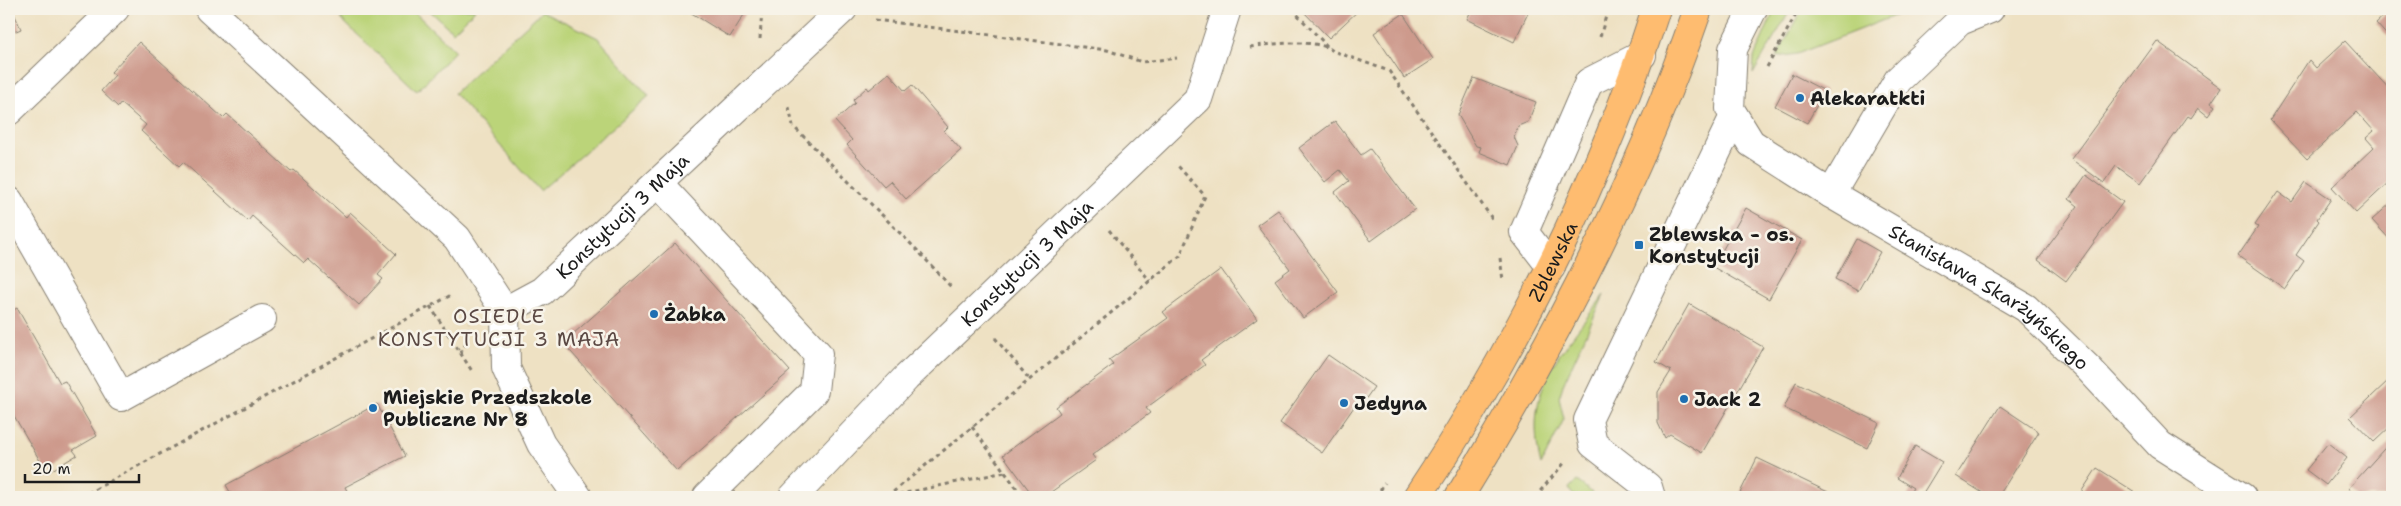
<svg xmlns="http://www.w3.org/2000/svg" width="2401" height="506" viewBox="0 0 2401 506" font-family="'Shantell Sans',sans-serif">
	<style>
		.green { fill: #bbd479; stroke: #6c784a }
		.building { fill: #cd9a8c }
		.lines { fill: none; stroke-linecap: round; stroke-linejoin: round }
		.minor-casing { stroke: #857e70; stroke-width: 30 }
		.major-casing { stroke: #857e70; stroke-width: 30 }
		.path { stroke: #857e70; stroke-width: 3; stroke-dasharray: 4 4; stroke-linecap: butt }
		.minor { stroke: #fff; stroke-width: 28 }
		.major { stroke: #febc70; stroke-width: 28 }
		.poi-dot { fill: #1f6fb2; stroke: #f7f3e8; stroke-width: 2 }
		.labels { text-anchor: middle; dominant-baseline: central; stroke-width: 5; stroke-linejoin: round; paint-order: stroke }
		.poi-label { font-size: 19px; font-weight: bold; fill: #1c1c1c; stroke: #f7f3e8; text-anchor: start }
		.street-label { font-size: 19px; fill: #1c1c1c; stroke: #f7f3e8 }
		.neighbourhood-label { font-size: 20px; letter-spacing: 1px; fill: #5a4843; stroke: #f7f3e8 }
	</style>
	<rect width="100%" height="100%" fill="#f7f3e8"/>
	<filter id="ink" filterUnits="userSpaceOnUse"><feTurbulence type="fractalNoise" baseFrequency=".02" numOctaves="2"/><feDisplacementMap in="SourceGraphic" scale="10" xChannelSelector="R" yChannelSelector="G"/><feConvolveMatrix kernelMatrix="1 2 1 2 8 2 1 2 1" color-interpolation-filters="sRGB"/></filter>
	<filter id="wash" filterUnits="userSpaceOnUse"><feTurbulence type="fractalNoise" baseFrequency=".0096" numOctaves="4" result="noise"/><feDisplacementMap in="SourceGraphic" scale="20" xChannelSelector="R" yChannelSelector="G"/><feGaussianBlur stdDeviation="1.12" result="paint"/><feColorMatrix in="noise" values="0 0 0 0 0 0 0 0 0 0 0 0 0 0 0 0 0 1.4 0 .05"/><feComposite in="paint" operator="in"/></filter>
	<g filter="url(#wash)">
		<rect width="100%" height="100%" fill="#eee1c3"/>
		<g class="green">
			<polygon points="351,9 411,9 455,51 417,91 341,19"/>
			<polygon points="428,9 473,9 475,10 453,32"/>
			<polygon points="1775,9 1791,9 1753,74 1754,57"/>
			<polygon points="1803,9 1912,9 1797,54 1776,57"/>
			<polygon points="542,11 598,38 649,96 540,191 454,93"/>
			<path d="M1604 295 1563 385 1559 398 1564 419 1541 465C1522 386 1561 354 1604 295Z"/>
			<path d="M1577 481 1598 497C1586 497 1573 501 1569 488Z"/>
		</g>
		<g id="blocks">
			<g class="building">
				<polygon points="9,9 12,9 21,29 9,34"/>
				<polygon points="685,9 745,9 747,10 730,37"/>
				<polygon points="1301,9 1360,9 1329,38"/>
				<polygon points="1472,9 1530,9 1514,42 1467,19"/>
				<polygon points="2388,12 2392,17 2392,41 2376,23"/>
				<polygon points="1403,14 1433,59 1404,78 1374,33"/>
				<polygon points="2157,41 2221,88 2211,103 2215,106 2208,116 2198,108 2191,118 2188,116 2140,183 2116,166 2104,183 2071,159"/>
				<polygon points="2345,41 2392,92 2392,184 2390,181 2356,213 2332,187 2374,147 2366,138 2374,131 2357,112 2307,159 2270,120 2309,60 2316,68"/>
				<polygon points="139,42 223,118 227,114 291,172 294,170 346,217 350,212 396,254 378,275 383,279 359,305 308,259 304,263 252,216 248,221 183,162 179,166 141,131 146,125 121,103 118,107 101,91 115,75 111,72"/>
				<polygon points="889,73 905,91 912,85 948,127 944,131 961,150 906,199 890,181 884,186 847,145 852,140 835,121 855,103 853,100 867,87 869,90"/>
				<polygon points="1792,74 1825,91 1807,123 1775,106"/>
				<polygon points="1474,78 1536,102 1528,122 1518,126 1514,137 1518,146 1510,165 1479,152 1481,147 1476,146 1458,115"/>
				<polygon points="1335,121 1361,155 1370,149 1415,209 1371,241 1335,192 1349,181 1340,170 1325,182 1299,148"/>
				<polygon points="2086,175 2123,202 2066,281 2038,260 2078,206 2069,199"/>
				<polygon points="2306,182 2331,199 2317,219 2319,221 2296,255 2304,261 2285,289 2238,256 2258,227 2255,225 2278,192 2292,202"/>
				<polygon points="2392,202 2392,242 2372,220"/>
				<polygon points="1746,208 1802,240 1769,299 1713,267"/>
				<polygon points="1278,210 1338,292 1303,318 1275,280 1290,269 1257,225"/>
				<polygon points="1857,239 1880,252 1858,291 1835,279"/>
				<polygon points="675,243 790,371 677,471 563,343"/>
				<polygon points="1221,269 1257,319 1201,360 1205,365 1146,408 1150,413 1092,455 1096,460 1044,497 1034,497 1003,455 1060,413 1056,407 1113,365 1109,360 1168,318 1163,312"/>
				<polygon points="1689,304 1763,347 1702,453 1670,434 1665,438 1658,423 1658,392 1671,371 1656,362"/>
				<polygon points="17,308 60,383 65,381 97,436 73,450 77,455 47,473 13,414 9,416 9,310 10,312"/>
				<polygon points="1328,355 1374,387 1360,407 1356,404 1322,453 1280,423"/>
				<polygon points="2390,379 2392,382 2392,425 2374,442 2350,417"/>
				<polygon points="1796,382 1879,423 1867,448 1784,408"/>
				<polygon points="377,404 405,456 345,487 350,497 233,497 226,485"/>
				<polygon points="2000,406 2039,432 1998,497 1989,497 1956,476"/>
				<polygon points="2392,440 2392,497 2357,497 2348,489"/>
				<polygon points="2328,443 2347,458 2326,485 2306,470"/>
				<polygon points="1915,446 1942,462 1923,493 1921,492 1918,497 1907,497 1913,488 1897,478"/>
				<polygon points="1757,458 1828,492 1825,497 1738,497"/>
				<polygon points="2097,468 2135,492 2132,497 2078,497"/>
			</g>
		</g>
	</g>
	<g filter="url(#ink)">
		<use href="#blocks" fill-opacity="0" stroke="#857e70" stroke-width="1"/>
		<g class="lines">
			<defs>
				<g id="minor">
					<polyline points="209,9 457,238 505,311 506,368 541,444 578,497"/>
					<path id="s1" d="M1753 9 1733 49 1730 109 1751 143 1831 194 2026 308 2089 369 2160 445 2242 497"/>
					<polyline points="9,111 115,9"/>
					<polyline points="658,183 818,354 814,391 707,497"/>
					<polyline points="1831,194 1898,80 1960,21 1990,9"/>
					<polyline points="9,201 121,397 262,319"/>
					<polyline points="1551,267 1524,232 1589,82 1642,55"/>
					<path id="s2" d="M505 311 542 291 843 9"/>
					<path id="s3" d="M793 497 906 378 1198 99 1227 9"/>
					<polyline points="1651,497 1648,487 1593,444 1588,420 1734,116"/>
				</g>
				<g id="major">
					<path id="s4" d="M1417 497C1517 347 1601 180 1656 9"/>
					<path d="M1459 497C1554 343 1639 181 1698 9"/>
				</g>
			</defs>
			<use href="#minor" class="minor-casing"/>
			<use href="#major" class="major-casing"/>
			<g class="path">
				<polyline points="1292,9 1327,46"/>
				<polyline points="875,20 1107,50 1142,62 1177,58"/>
				<polyline points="1600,37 1608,9"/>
				<polyline points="760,39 762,9"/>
				<path d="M1250 47C1268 44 1319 38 1333 51L1389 71 1493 220"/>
				<polyline points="1767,67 1799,9"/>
				<polyline points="789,107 793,126 917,250 952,288"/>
				<polyline points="1109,230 1150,281"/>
				<polyline points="1500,258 1503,280"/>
				<polyline points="430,306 472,371"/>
				<polyline points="995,338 1030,380"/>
				<polyline points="460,353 467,342 469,323"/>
				<polyline points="972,427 1023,497"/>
				<polyline points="891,496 1005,472"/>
				<polyline points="81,497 453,294"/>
				<polyline points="887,497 1180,256 1205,196 1177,165"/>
				<polyline points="1376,497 1385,483"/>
				<polyline points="1535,497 1566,461"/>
			</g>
			<use href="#minor" class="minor"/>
			<use href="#major" class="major"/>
		</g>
	</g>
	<g class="poi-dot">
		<circle cx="1800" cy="98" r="5"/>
		<rect x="1634" y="240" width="10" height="10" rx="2.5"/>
		<circle cx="654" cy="314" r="5"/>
		<circle cx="1684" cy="399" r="5"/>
		<circle cx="1344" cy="403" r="5"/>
		<circle cx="373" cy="408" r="5"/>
	</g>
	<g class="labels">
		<g class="poi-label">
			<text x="1810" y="98">Alekaratkti</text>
			<text x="1649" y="234">Zblewska - os.<tspan x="1649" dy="22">Konstytucji</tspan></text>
			<text x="664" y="314">Żabka</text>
			<text x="383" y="397">Miejskie Przedszkole<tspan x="383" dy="22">Publiczne Nr 8</tspan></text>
			<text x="1694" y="399">Jack 2</text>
			<text x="1354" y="403">Jedyna</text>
		</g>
		<g class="street-label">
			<text stroke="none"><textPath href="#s2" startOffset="152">Konstytucji 3 Maja</textPath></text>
			<text stroke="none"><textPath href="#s4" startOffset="272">Zblewska</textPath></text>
			<text stroke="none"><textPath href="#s3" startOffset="331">Konstytucji 3 Maja</textPath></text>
			<text stroke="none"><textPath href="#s1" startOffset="429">Stanisława Skarżyńskiego</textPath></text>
		</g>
		<g class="neighbourhood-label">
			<text x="499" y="316">OSIEDLE<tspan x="499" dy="23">KONSTYTUCJI 3 MAJA</tspan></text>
		</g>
	</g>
	<rect width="2401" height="506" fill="none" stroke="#f7f3e8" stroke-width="30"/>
	<path d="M25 474v8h114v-8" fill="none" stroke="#1c1c1c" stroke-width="2.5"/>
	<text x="32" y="474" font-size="15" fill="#1c1c1c" stroke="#f7f3e8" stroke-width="4" paint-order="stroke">20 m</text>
</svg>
